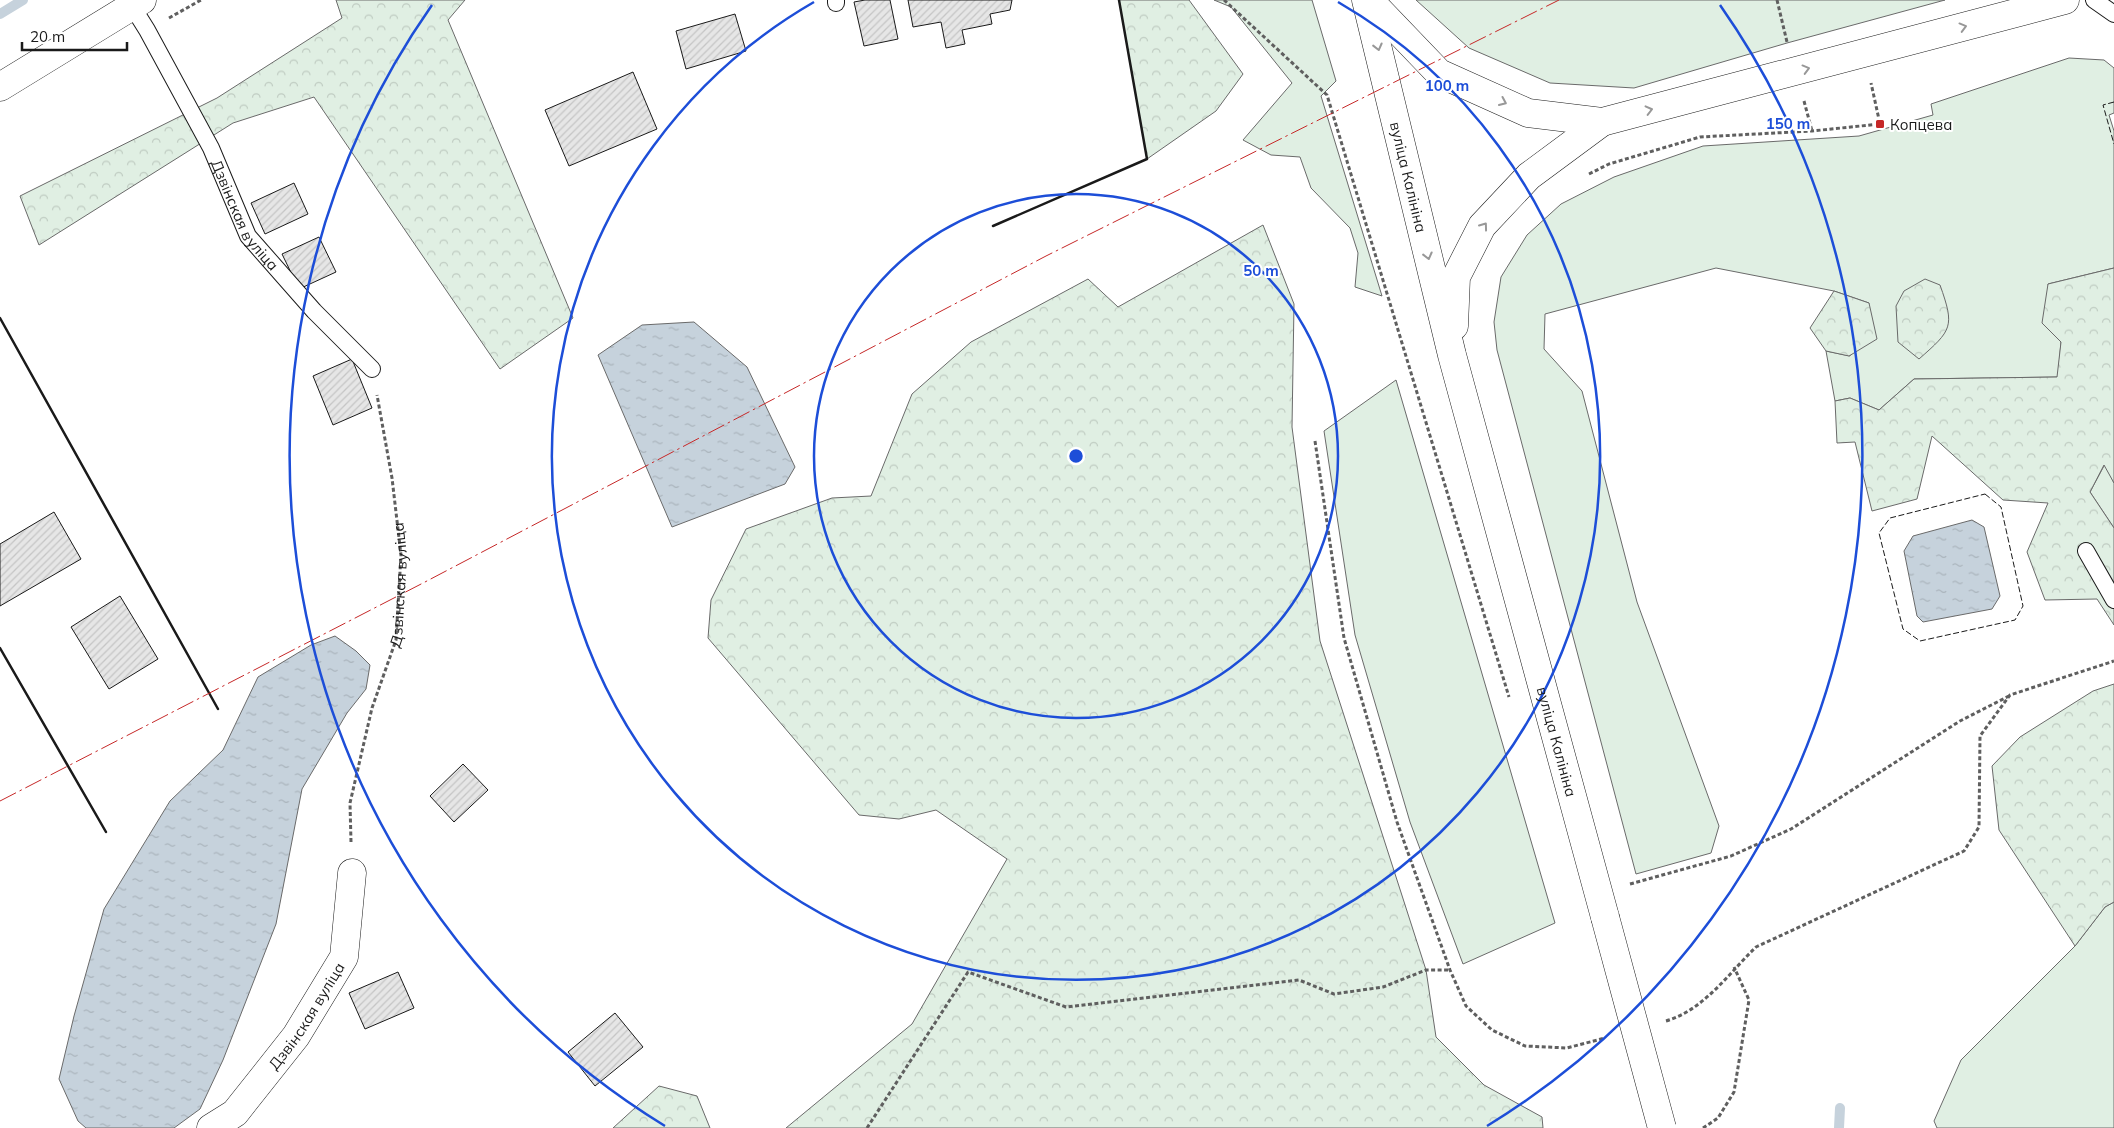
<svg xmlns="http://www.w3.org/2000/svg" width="2114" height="1128" viewBox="0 0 2114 1128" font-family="Mulish,sans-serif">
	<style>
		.grass { fill: #e0efe3; stroke: #6a6a6a }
		.forest { fill: url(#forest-crowns); stroke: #6a6a6a }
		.water { fill: url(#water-ripples); stroke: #6a6a6a }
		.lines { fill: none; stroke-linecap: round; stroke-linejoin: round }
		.stream { stroke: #c6d2dc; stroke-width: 10 }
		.building { fill: url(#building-hatch); stroke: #1a1a1a }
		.lane-casing { stroke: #1a1a1a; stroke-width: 18 }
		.street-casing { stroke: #1a1a1a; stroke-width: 29 }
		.primary-casing { stroke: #1a1a1a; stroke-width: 29 }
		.path { stroke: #5f5f5f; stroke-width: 3; stroke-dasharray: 4 2.5; stroke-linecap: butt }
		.lane { stroke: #fff; stroke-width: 16 }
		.street { stroke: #fff; stroke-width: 28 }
		.primary { stroke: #fff; stroke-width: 28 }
		.primary-bridge-casing { stroke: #1a1a1a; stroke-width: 29; stroke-linecap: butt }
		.primary-bridge { stroke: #fff; stroke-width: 28 }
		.fence { stroke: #1a1a1a; stroke-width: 1; stroke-dasharray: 6 2.5; stroke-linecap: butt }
		.wall { stroke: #1a1a1a; stroke-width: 2.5 }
		.power { stroke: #c62828; stroke-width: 1; stroke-dasharray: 18 4 2.5 4; stroke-linecap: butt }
		.oneway { stroke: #989898 }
		.ring { fill: none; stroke: #1d4ed8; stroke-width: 2.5 }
		.poi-dot { fill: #c62828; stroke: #fff; stroke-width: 2 }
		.labels { text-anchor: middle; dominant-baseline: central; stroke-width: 4; stroke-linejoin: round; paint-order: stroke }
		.poi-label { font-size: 15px; fill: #1a1a1a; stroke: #fff; text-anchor: start }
		.street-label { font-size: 15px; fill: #1a1a1a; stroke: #fff }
		.centre { fill: #1d4ed8; stroke: #fff; stroke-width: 2.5 }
		.ring-label { font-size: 15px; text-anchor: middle; font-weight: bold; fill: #1d4ed8; stroke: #fff; stroke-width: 4; stroke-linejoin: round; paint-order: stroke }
	</style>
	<defs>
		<pattern id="forest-crowns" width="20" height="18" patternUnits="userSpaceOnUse" patternTransform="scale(1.25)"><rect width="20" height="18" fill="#e0efe3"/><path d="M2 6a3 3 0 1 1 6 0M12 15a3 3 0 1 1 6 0" fill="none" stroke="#c0ccc2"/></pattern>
		<pattern id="water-ripples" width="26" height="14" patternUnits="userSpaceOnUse" patternTransform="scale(1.25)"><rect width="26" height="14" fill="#c6d2dc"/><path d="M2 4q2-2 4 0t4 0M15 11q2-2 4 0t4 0" fill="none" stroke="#aab4bc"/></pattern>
		<pattern id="building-hatch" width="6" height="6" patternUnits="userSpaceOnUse" patternTransform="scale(1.25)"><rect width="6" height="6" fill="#e6e6e6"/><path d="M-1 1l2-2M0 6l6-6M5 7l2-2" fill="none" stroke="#c5c5c5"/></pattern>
	</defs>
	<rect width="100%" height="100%" fill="#fff"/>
	<g class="grass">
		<polygon points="1214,0 1312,0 1336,81 1321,96 1382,296 1355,287 1358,253 1350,228 1311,188 1300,157 1271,155 1243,140 1292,83 1231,7"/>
		<polygon points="1416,0 1945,0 1787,43 1634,88 1550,83 1469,48"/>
		<polygon points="2069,58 2104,60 2114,68 2114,113 2109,115 2114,131 2114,268 2048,284 2061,342 2058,377 1914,379 1879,410 1850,398 1835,401 1826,351 1850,356 1869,303 1834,291 1716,268 1545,314 1544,349 1582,391 1637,602 1719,826 1711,853 1636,874 1497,350 1494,322 1501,277 1527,235 1561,204 1614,177 1703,146 1859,136 1933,115 1931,104"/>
		<polygon points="1396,380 1555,923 1463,964 1410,822 1355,635 1324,431"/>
		<polygon points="2105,464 2114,483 2114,528 2090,492"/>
		<polygon points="2114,902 2114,1128 1937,1128 1934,1121 1961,1060 2075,946 2105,907"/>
	</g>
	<g class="forest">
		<polygon points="336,0 465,0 448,20 573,318 500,369 314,97 233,123 39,245 20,196 217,98 342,18"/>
		<polygon points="1119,0 1189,0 1243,74 1216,111 1147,159"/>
		<polygon points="1263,225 1294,304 1292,427 1320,641 1426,970 1436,1037 1484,1085 1542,1117 1543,1128 786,1128 912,1024 1007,859 936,810 899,819 859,815 708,638 711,600 746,529 832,498 871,496 912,394 971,342 1088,279 1118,307"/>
		<polygon points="2114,268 2114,483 2104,465 2090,492 2114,528 2114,625 2097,599 2045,600 2027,552 2048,503 2003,500 1932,436 1917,499 1872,511 1855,442 1837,443 1835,401 1850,398 1879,410 1914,379 2057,377 2061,342 2042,323 2048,284"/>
		<path d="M1925 279 1940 285C1955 327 1952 330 1919 359L1898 342 1896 306 1904 291Z"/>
		<polygon points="1834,291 1869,303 1877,339 1849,356 1826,351 1810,328"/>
		<polygon points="2114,684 2114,902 2105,907 2075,946 1999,830 1992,766 2020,737 2093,691"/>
		<polygon points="659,1086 697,1096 710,1128 613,1128"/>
	</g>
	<g class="water">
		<polygon points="694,322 747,367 795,467 785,484 672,527 598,355 642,325"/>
		<polygon points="1972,520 1984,527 2000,596 1992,609 1923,622 1917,616 1904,551 1913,536"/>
		<polygon points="335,636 356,651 370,665 366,689 347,713 302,789 276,924 223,1060 200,1109 174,1128 86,1128 78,1121 59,1079 74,1016 104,909 170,801 223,750 258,677 311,645"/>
	</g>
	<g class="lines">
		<g class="stream">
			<polyline points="0,14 23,0"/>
			<polyline points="1839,1128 1840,1108"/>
		</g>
	</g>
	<g class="building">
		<polygon points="865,0 890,0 898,39 864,46 854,2"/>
		<polygon points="908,0 1012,0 1010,10 990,14 992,24 962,30 965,44 946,48 941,22 913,27"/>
		<polygon points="735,14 746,51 686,69 676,31"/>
		<polygon points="633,72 657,129 569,166 545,110"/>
		<polygon points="294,183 308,214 265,234 251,203"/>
		<polygon points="319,237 336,272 299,289 282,254"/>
		<polygon points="352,359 372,408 333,425 313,376"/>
		<polygon points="54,512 81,559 0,606 0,544"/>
		<polygon points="120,596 158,659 109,689 71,627"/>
		<polygon points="463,764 488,790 454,822 430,796"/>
		<polygon points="398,972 414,1008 365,1029 349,993"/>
		<polygon points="615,1013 643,1047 595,1086 568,1052"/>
	</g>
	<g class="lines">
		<defs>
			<g id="lane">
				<polyline points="2094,0 2114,14"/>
				<polyline points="836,3 836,0"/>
				<path id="s2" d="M132 6 147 30 211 148 248 236 314 311 372 369"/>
				<polyline points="2086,551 2114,600"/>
			</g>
			<g id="street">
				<path id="s3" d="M211 1128 235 1113 296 1036 344 957 352 873"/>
			</g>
			<g id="primary">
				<path id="s4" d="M1366 0 1452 355 1605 917"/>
				<polyline points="1369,0 1439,73 1528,113 1602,122 2065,0"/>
				<polyline points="0,87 142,0"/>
				<polyline points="1454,326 1456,277 1482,226 1529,176 1602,122"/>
			</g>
		</defs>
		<use href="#lane" class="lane-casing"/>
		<use href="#street" class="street-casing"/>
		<use href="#primary" class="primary-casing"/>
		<g class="path">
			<polyline points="1224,0 1327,95 1509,697"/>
			<polyline points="1777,0 1787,42"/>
			<polyline points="169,18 201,0"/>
			<polyline points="1804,101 1812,131"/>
			<polyline points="1589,174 1609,164 1700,137 1812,131 1880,124 1871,83"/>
			<polyline points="1315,441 1344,638 1397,822 1450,970 1466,1006 1492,1030 1525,1046 1567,1048 1605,1038"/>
			<path id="s1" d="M351 842 350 803 372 708 396 640 401 555 392 478 377 395"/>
			<polyline points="1630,884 1731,856 1791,829 1960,721 2009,696"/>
			<path d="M1666 1021C1704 1010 1729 973 1756 947L1964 851 1979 827 1980 736 2010 695 2114 661"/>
			<polyline points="867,1128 968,972 1066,1007 1299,980 1334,994 1383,987 1426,970 1450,970"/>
			<polyline points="1703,1128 1718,1118 1734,1092 1749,1000 1734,967"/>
		</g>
		<use href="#lane" class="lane"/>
		<use href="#street" class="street"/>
		<use href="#primary" class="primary"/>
		<defs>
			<polyline id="primary-bridge" points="1605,917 1662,1128"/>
		</defs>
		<use href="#primary-bridge" class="primary-bridge-casing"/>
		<use href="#primary-bridge" class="primary-bridge"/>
		<g class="fence">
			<polyline points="2114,102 2103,105 2114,144"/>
			<polygon points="1985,494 2001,507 2023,606 2015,620 1920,641 1903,629 1879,533 1890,518"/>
		</g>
		<g class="wall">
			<polyline points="993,226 1147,159 1119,0"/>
			<polyline points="0,318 218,709"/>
			<polyline points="0,648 106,832"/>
		</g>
		<polyline class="power" points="0,801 425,582 1046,256 1559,0"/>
	</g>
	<defs><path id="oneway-chevron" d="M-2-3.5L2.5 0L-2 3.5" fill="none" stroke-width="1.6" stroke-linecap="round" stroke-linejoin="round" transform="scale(1.25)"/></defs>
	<g class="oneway">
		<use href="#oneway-chevron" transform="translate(1963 27) rotate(-15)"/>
		<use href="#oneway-chevron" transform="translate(1378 47) rotate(76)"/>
		<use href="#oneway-chevron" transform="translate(1806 69) rotate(-15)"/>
		<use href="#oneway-chevron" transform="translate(1503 102) rotate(24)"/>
		<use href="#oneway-chevron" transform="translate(1649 110) rotate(-14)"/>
		<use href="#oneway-chevron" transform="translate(1484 226) rotate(-54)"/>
		<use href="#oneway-chevron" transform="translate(1428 256) rotate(76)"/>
	</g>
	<g class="ring">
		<circle cx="1076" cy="456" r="262"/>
		<path d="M1338 2A524 524 0 1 1 814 2"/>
		<path d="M665 1126A786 786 0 0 1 432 5M1720 5A786 786 0 0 1 1487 1126"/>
	</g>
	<rect class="poi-dot" x="1875" y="119" width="10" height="10" rx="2.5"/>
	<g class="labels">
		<g class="poi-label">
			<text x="1890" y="124">Копцева</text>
		</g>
		<g class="street-label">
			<text stroke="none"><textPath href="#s4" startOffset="182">вуліца Калініна</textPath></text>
			<text stroke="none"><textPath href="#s2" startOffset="238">Дзвінская вуліца</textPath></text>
			<text stroke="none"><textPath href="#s1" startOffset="264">Дзвінская вуліца</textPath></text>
			<text stroke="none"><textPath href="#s4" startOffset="766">вуліца Калініна</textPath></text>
			<text stroke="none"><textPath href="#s3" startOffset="149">Дзвінская вуліца</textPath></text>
		</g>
	</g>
	<circle cx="1076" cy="456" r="8" class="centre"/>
	<g class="ring-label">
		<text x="1447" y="91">100 m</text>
		<text x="1788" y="129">150 m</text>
		<text x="1261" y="276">50 m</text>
	</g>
	<path d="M22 42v8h105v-8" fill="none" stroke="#1a1a1a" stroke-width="2.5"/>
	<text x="30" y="42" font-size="15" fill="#1a1a1a" stroke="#ffffff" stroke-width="4" paint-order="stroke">20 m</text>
</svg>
